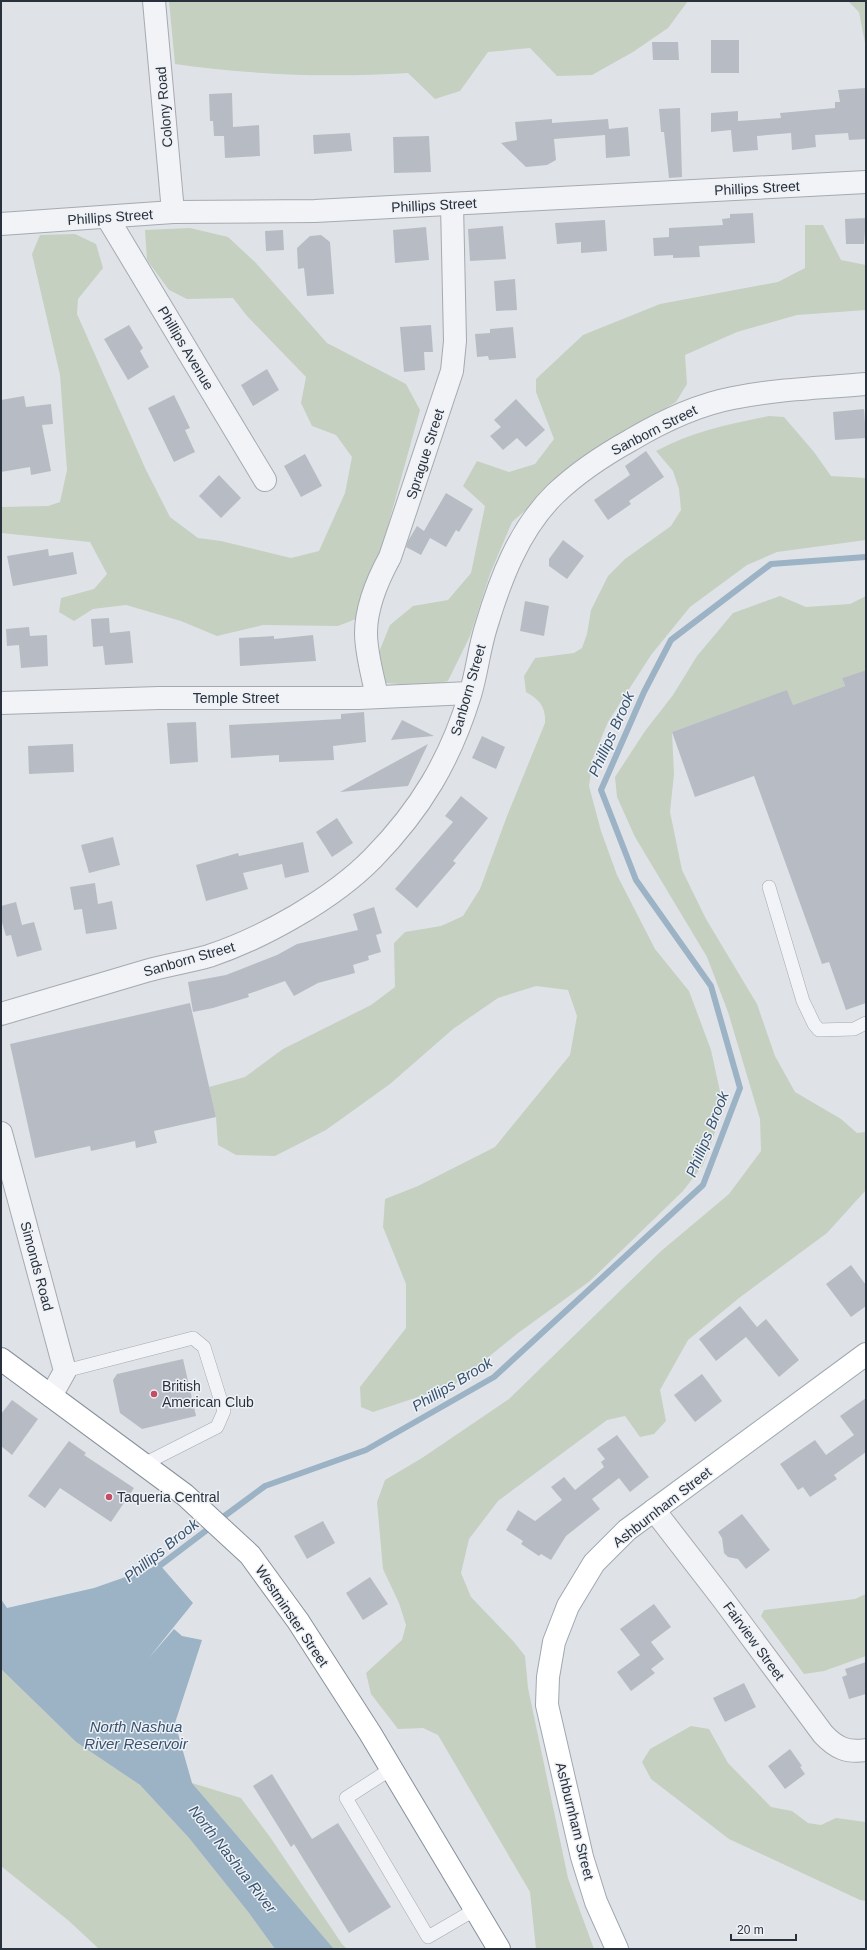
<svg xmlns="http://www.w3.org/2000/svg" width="867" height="1950" viewBox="0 0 867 1950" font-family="Arial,sans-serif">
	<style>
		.green { fill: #c5d0c1 }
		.water { fill: #9cb2c5 }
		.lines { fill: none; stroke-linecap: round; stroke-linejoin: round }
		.stream { stroke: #9cb2c5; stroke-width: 6 }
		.building { fill: #b7bcc4 }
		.service-casing { stroke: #a5aab1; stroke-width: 14 }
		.minor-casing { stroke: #a5aab1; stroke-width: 24 }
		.primary-casing { stroke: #9fa8b2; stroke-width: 24 }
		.trunk-casing { stroke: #87919d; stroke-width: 24 }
		.service { stroke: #f1f3f6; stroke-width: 13 }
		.minor { stroke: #f1f3f6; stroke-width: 22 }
		.primary { stroke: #fff; stroke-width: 22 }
		.trunk { stroke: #fff; stroke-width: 22 }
		.poi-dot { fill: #c44c64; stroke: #eef1f5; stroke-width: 1.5 }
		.labels { text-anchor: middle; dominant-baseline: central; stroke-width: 3; stroke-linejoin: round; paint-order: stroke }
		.street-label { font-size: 14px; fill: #29313d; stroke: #eef1f5 }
		.poi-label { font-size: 14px; fill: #29313d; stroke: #eef1f5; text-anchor: start }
		.water-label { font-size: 15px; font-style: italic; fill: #36526e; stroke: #eef1f5 }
	</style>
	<rect width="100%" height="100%" fill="#dfe3e7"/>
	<g class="green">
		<path d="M169 1H688L668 28 633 52 592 75 557 76 530 48 488 52 460 91 435 99 408 73C331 78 251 75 175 64Z"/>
		<polygon points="848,1 866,1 866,48 859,12"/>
		<polygon points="805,225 823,225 841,260 866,265 866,310 797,315 737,332 685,355 687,384 676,402 595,450 512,522 490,574 470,636 448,681 423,686 385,683 379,652 390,625 413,606 448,600 471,573 485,506 463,486 477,461 509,472 535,464 554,439 536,392 536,379 583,335 660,304 778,282 805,268"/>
		<polygon points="190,228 228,237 256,263 327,343 406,384 420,410 376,569 356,619 338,626 263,625 217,636 181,621 126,605 93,609 74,621 59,612 61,598 94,589 107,574 90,542 1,533 1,507 48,506 60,502 67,470 60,375 32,254 40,235 75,234 96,244 103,268 78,299 77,314 146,470 170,517 198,538 221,541 291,558 319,551 345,493 352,457 336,435 312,426 301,403 306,377 247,316 233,298 187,299 169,290 147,260 145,230"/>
		<path d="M769 416 784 417 814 452 831 476 866 478V540L777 552 747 565 690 607 651 655 608 722 593 758 589 786 601 831 617 875 655 949 689 991 711 1050 721 1096 719 1121 703 1165 683 1191 590 1281 518 1333 454 1385 373 1412 361 1407 360 1387 406 1328V1284L383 1227 385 1199 418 1186 495 1147 570 1055 577 1016 568 990 536 986 498 998 453 1029 390 1084 326 1130 275 1156 236 1155 218 1145 216 1117 209 1087 245 1077 283 1049 371 1005 395 987 394 943 405 932 441 926 463 916 480 889 507 816 545 723C546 707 540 700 526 692L524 676 535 658 574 653 582 648 587 634 591 610 608 576 625 559 671 526 681 510 679 489 673 471 656 451C691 432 729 424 769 416Z"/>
		<polygon points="780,596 806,607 850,604 866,596 866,670 842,678 845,686 793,705 787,691 672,732 674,774 670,812 682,870 706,919 757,1004 775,1056 795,1092 841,1119 857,1133 866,1132 866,1190 827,1233 739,1298 688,1340 660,1390 666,1421 654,1434 640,1437 625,1416 607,1420 498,1501 469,1539 461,1573 471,1597 514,1642 525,1656 528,1688 568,1878 594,1949 536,1949 530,1892 438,1735 423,1728 398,1729 371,1694 366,1673 402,1640 406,1625 399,1603 383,1569 377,1502 385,1480 422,1458 509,1399 660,1252 729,1194 761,1151 760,1119 728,1012 707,957 635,837 617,797 615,777 645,731 673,695 697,656 733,613"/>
		<polygon points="866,1594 866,1656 824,1671 804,1674 761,1616 764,1610 855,1599"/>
		<polygon points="1,1669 76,1742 140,1785 189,1838 249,1913 275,1949 99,1949 69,1921 1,1866"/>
		<polygon points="691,1726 709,1729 728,1763 771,1807 792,1811 808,1823 821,1825 836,1818 866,1822 866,1901 860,1900 729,1839 651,1779 642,1762 650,1749"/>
		<polygon points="192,1783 241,1798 270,1837 342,1944 347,1949 334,1949"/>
	</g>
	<polygon class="water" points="160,1565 193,1603 148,1659 174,1629 182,1636 202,1640 175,1723 192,1783 334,1949 275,1949 249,1913 189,1838 140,1785 76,1742 1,1669 1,1599 7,1608 94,1588"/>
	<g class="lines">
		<g class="stream">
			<polyline points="219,1520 265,1486 366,1450 494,1377 703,1185 740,1088 711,986 636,880 601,790 644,692 671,640 771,564 866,557"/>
			<polyline points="154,1570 212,1526"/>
		</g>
	</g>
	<g class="building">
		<rect x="711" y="40" width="28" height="33"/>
		<polygon points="652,42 678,42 679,60 653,60"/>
		<polygon points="865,88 866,139 849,140 848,133 815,135 816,147 792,150 791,133 757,136 758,150 733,152 731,130 711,132 711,113 738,111 738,121 781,118 780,113 835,108 835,102 840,102 838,90"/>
		<polygon points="232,93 233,127 259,125 260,156 225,158 224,136 214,136 213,121 210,121 209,94"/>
		<polygon points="680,108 682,177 669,178 664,132 661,132 659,109"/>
		<polygon points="552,119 552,123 608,119 609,129 628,127 630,156 606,158 605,135 554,139 556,160 547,165 526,167 501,143 517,140 515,122"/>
		<polygon points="350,133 352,151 314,154 313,135"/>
		<polygon points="429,136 431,172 394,173 393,137"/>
		<polygon points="753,213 755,243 699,246 700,257 673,258 673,255 654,256 653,238 669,237 669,228 723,225 722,219 730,218 730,214"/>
		<polygon points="866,218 864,244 846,244 845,219"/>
		<polygon points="605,220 607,251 581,253 581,242 557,244 555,223"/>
		<polygon points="503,226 506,259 470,261 468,229"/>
		<polygon points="426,227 429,260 395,263 393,230"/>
		<polygon points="283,230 284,250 266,251 265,231"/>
		<polygon points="321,235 330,242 334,294 307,296 304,268 298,269 297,248 310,236"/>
		<polygon points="515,279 517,310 496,311 494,281"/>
		<polygon points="129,325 143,348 140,351 149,367 128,380 104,339"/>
		<polygon points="431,325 433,352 424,352 425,370 404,372 400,327"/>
		<polygon points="513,327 516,358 489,360 488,356 477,357 475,334 490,333 490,329"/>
		<polygon points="267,369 279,390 253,406 241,385"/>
		<polygon points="174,395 190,428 185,430 195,452 174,462 148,408"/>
		<polygon points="24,396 26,407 51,404 53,424 42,425 51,471 31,475 30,467 1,472 1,400"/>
		<polygon points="516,399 545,430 526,447 517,438 503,450 490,436 501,427 494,420"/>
		<polygon points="864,409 866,438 835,440 833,412"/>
		<polygon points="646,451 664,477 629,501 631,504 608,520 594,500 630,475 625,466"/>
		<polygon points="305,454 322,486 301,497 284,466"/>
		<polygon points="219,475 241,498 221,518 199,496"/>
		<polygon points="446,493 473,509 459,532 456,530 446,547 430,538 421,555 406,547 408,541 417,526 424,531"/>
		<polygon points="563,540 584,556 567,579 549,566 549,559"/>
		<polygon points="48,549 49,556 73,552 77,574 13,586 7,556"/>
		<polygon points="525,601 549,606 544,636 520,631"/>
		<polygon points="109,618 110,633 130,631 133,663 105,665 103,646 93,647 91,619"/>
		<polygon points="29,627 30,636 47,635 48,666 21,668 19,645 7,646 6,629"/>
		<polygon points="313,635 316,661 240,666 239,638 274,636 274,639"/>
		<polygon points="866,670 866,1003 846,1010 829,962 822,964 754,776 695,797 672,732 787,690 793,705 845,686 842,678"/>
		<polygon points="364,712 366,742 333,746 334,760 279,762 279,755 231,758 229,725 341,719 341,714"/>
		<polygon points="402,720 434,736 391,740"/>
		<polygon points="196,722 198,762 170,764 167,723"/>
		<polygon points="482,736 505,747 496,769 472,758"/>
		<polygon points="73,744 74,772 29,774 28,746"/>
		<polygon points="428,744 408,786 340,792"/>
		<polygon points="461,796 488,818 453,861 456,863 417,908 395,889 453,822 445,816"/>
		<polygon points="337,818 353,843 332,857 316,832"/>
		<polygon points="113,837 120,865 89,873 81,845"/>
		<polygon points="303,842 309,872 285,878 282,864 243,873 248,889 206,901 196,865 238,853 239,856"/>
		<polygon points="95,883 98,904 112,901 117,929 86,934 82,909 74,910 70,887"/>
		<polygon points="16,902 22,925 34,922 42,950 17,957 11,935 6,936 1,919 1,906"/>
		<polygon points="374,907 382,933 376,935 381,952 368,956 369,960 353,965 355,973 318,983 294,996 285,981 248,994 249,997 213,1008 193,1012 188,982 226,975 277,955 297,944 358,930 353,914"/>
		<polygon points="190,1003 216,1117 154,1131 157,1143 136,1148 135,1141 91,1151 90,1146 35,1158 10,1044"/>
		<polygon points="851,1265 866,1285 866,1306 851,1317 826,1284"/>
		<polygon points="740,1306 757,1327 766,1319 799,1360 779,1377 746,1337 716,1361 699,1339"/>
		<polygon points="183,1359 196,1416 142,1429 120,1413 113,1380 117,1374"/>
		<polygon points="702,1374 722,1401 695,1422 674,1395"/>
		<polygon points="866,1398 866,1452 834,1475 837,1479 810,1497 803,1487 798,1490 780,1464 815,1440 826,1455 854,1435 840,1416"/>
		<polygon points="12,1400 38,1419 12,1455 1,1446 1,1414"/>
		<polygon points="617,1435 649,1477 630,1492 619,1478 592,1499 600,1509 566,1536 551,1560 541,1554 539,1556 521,1544 523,1541 506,1530 518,1510 535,1521 562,1500 551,1487 564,1477 575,1490 604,1467 601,1462 605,1459 597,1449"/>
		<polygon points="69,1441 86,1453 84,1455 134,1488 111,1522 60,1488 45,1508 28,1496"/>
		<polygon points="742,1514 770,1550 746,1569 738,1559 728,1557 724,1553 722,1538 718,1532"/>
		<polygon points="323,1521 335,1543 307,1559 294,1536"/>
		<polygon points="370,1577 388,1604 363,1620 346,1593"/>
		<polygon points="654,1604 671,1627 651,1642 664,1659 651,1669 655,1673 631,1691 617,1672 640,1655 620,1629"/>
		<polygon points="866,1662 866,1694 849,1699 842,1677 847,1675 845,1669"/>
		<polygon points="744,1683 756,1707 725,1722 713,1698"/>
		<polygon points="790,1749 802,1766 800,1767 805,1774 785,1789 768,1766"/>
		<polygon points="272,1774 312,1839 338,1823 391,1907 349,1933 294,1844 291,1847 253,1786"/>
	</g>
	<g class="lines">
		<defs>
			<g id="service">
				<polyline points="769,887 803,1001 814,1024 819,1030 854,1029 866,1023"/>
				<polyline points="65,1371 193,1338 204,1347 224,1411 217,1427 144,1464"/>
				<polyline points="391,1769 346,1798 428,1937 476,1909"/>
			</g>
			<g id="minor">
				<polyline points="154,1 173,212"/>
				<polyline points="107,217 265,480"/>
				<polyline points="1,224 173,212 315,211 866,182"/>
				<path d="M377 697C373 676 366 654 366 633 366 607 378 579 390 557L452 371 455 341 452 204"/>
				<polyline points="1,703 159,698 359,698 470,693"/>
				<path d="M1 1014C49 1000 98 985 146 971 167 965 188 962 209 956 263 938 333 899 373 858 421 809 450 760 470 695 477 672 479 649 486 627 500 580 519 529 555 494 578 472 604 455 631 440 663 421 696 405 733 398 776 389 822 388 866 384"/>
				<polyline points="1,1133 65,1371 51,1396"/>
				<path d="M654 1510 722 1598 823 1734C836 1748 847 1753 866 1750"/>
			</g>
			<polyline id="primary" points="617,1949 596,1902 582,1857 547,1705 548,1677 554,1642 568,1606 594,1563 627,1530 866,1354"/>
			<polyline id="trunk" points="1,1359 185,1495 250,1555 298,1621 370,1733 499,1949"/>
		</defs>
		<use href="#service" class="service-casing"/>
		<use href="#minor" class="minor-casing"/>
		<use href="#primary" class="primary-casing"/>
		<use href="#trunk" class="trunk-casing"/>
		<use href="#service" class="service"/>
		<use href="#minor" class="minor"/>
		<use href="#primary" class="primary"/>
		<use href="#trunk" class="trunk"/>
	</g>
	<g class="poi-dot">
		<circle cx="154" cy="1394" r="4"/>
		<circle cx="109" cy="1497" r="4"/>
	</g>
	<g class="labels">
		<g class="street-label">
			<text transform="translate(164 107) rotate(-95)">Colony Road</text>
			<text transform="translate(757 188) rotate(-3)">Phillips Street</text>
			<text transform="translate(434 205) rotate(-3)">Phillips Street</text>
			<text transform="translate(110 217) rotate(-4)">Phillips Street</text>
			<text transform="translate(186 348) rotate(59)">Phillips Avenue</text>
			<text transform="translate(654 430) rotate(-27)">Sanborn Street</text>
			<text transform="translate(425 454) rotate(-72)">Sprague Street</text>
			<text transform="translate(468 690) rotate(-74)">Sanborn Street</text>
			<text x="236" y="698">Temple Street</text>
			<text transform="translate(189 959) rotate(-16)">Sanborn Street</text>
			<text transform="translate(37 1266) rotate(75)">Simonds Road</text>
			<text transform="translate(662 1507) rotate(-38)">Ashburnham Street</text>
			<text transform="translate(292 1616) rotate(56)">Westminster Street</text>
			<text transform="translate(754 1641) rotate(54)">Fairview Street</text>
			<text transform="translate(575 1821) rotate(76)">Ashburnham Street</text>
		</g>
		<g class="poi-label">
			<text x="162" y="1386">British<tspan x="162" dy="16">American Club</tspan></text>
			<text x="117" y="1497">Taqueria Central</text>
		</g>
		<g class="water-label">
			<text transform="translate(611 734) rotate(-66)">Phillips Brook</text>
			<text transform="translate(707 1134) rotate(-68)">Phillips Brook</text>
			<text transform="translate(452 1384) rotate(-31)">Phillips Brook</text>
			<text transform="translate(161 1550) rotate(-39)">Phillips Brook</text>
			<text x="136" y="1726">North Nashua<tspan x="136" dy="17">River Reservoir</tspan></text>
			<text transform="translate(233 1859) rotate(52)">North Nashua River</text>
		</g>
	</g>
	<rect width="867" height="1950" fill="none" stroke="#29313d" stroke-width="4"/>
	<path d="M731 1934v6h65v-6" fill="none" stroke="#29313d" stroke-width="2"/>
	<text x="737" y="1934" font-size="12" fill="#29313d" stroke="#eef1f5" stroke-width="3" paint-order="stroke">20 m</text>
</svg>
